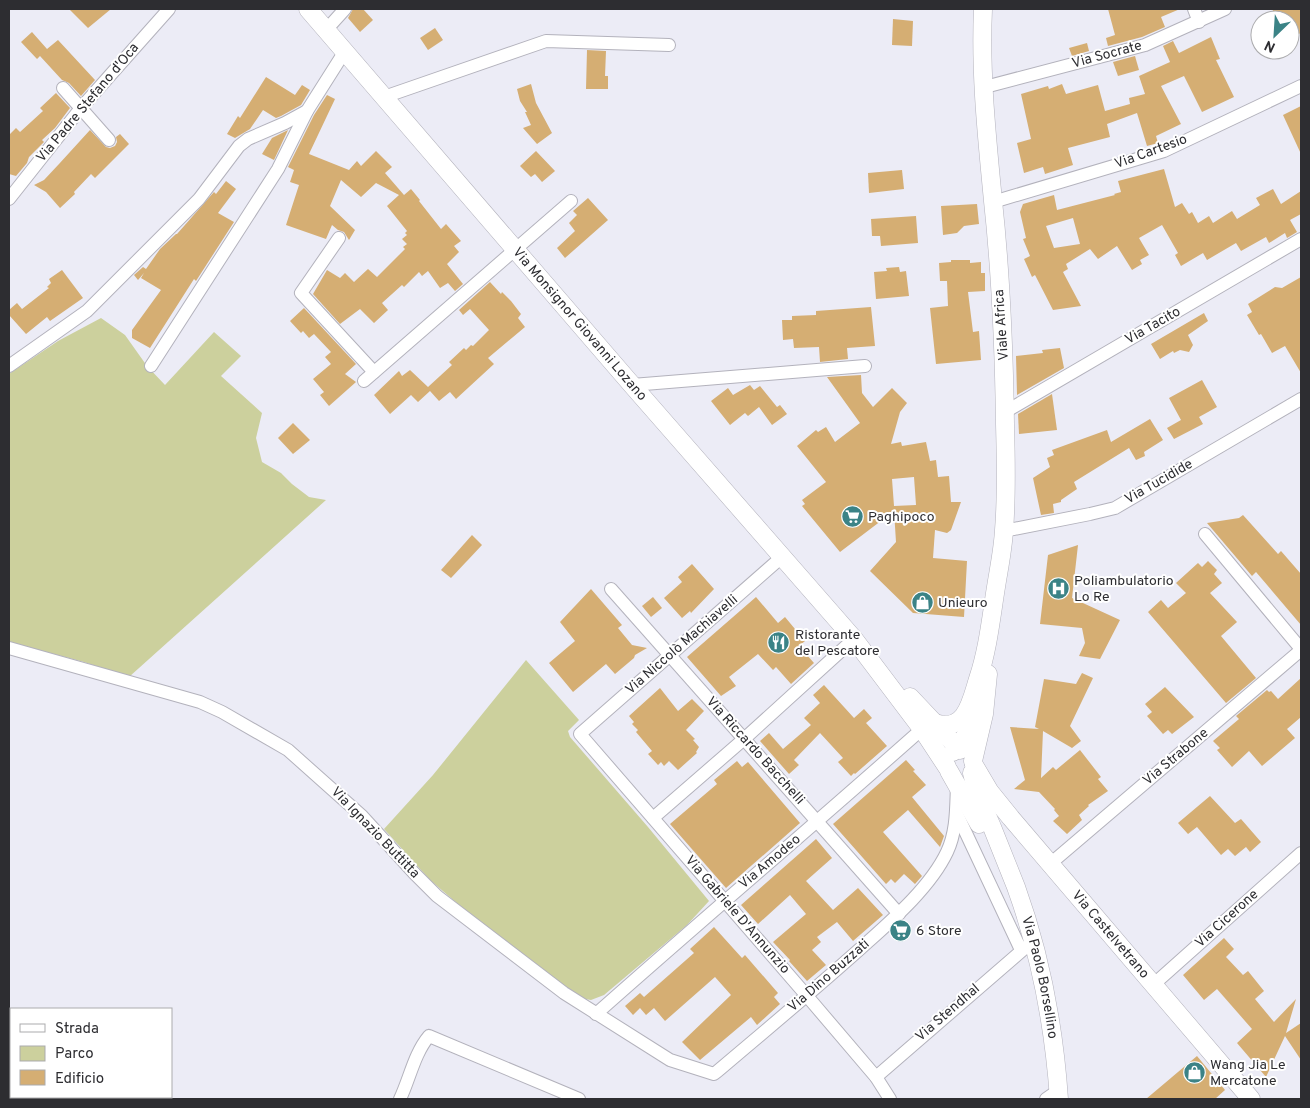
<svg xmlns="http://www.w3.org/2000/svg" width="1310" height="1108" viewBox="0 0 1310 1108" font-family="Overpass,sans-serif">
	<style>
		.green { fill: #ccd09d }
		.building { fill: #d5ae73; fill-rule: evenodd }
		.lines { fill: none; stroke-linecap: round; stroke-linejoin: round }
		.minor-casing { stroke: #b3b2bc; stroke-width: 14 }
		.secondary-casing { stroke: #b3b2bc; stroke-width: 19 }
		.minor { stroke: #fff; stroke-width: 12 }
		.secondary { stroke: #fff; stroke-width: 18 }
		.labels { text-anchor: middle; dominant-baseline: central; stroke-width: 4; stroke-linejoin: round; paint-order: stroke }
		.street-label { font-size: 14px; fill: #2d2d31; stroke: #fff }
		.poi-label { font-size: 14px; fill: #2d2d31; stroke: #fff; text-anchor: start }
	</style>
	<rect width="100%" height="100%" fill="#ececf6"/>
	<g class="green">
		<polygon points="101,318 125,335 147,366 165,385 214,332 241,356 221,376 262,413 256,438 262,462 281,473 292,484 309,497 326,500 129,677 84,662 9,642 9,374 58,341"/>
		<polygon points="526,660 579,720 568,731 570,737 648,827 709,901 687,925 604,995 591,1000 580,998 458,904 430,880 384,829 433,775"/>
	</g>
	<g class="building">
		<polygon points="69,9 111,9 88,28"/>
		<polygon points="353,9 363,9 373,20 360,32 348,18"/>
		<polygon points="1108,9 1180,9 1161,17 1165,27 1142,37 1108,46 1106,38 1115,35"/>
		<polygon points="1272,9 1301,9 1301,33 1290,38 1290,20 1278,20"/>
		<polygon points="893,19 913,21 912,46 892,45"/>
		<polygon points="435,28 443,40 428,50 420,38"/>
		<polygon points="32,32 47,49 58,40 95,80 81,96 69,83 62,80 40,56 37,59 21,42"/>
		<polygon points="1211,37 1220,59 1216,60 1234,97 1202,112 1184,76 1161,86 1181,124 1156,136 1158,143 1147,146 1137,113 1107,124 1110,137 1068,148 1073,165 1045,174 1043,167 1024,173 1017,143 1031,139 1021,94 1048,86 1049,89 1062,84 1066,94 1098,85 1105,111 1130,104 1129,98 1145,94 1139,76 1170,62 1163,46 1173,41 1179,53"/>
		<polygon points="1087,43 1089,51 1072,56 1069,48"/>
		<polygon points="587,50 606,51 605,76 608,76 608,89 586,89"/>
		<polygon points="1135,56 1139,70 1118,76 1113,62"/>
		<polygon points="266,77 295,95 302,85 310,90 301,105 281,116 276,118 263,110 250,129 235,138 227,134 238,116 240,118"/>
		<polygon points="531,84 536,103 552,133 537,144 523,128 531,125 525,112 527,112 520,101 517,89"/>
		<polygon points="56,93 70,108 55,128 42,140 44,142 29,157 27,163 16,176 9,174 9,135 16,128 20,132 43,111 40,108"/>
		<polygon points="327,95 335,99 309,154 349,170 357,161 361,166 376,151 392,167 385,173 404,195 411,189 420,200 419,201 441,229 446,224 461,241 454,246 459,252 447,264 463,284 455,291 448,283 440,288 428,271 422,276 419,272 404,287 402,285 382,303 388,310 374,323 360,309 340,324 313,294 327,270 340,278 345,273 354,282 368,269 377,277 405,249 403,247 407,244 402,239 407,235 405,233 407,231 387,206 399,195 376,183 361,197 341,180 330,206 355,230 349,240 344,232 338,230 332,225 326,239 286,225 299,185 290,182 294,170 288,167 314,115"/>
		<polygon points="1301,106 1301,154 1283,115"/>
		<polygon points="90,130 106,147 110,148 115,146 117,142 116,137 120,134 129,144 95,178 91,174 74,192 75,194 60,208 46,192 34,185 44,180 59,164"/>
		<polygon points="288,130 274,160 262,154 272,138"/>
		<polygon points="536,151 555,171 542,182 535,174 531,177 520,166"/>
		<path d="M1164 169 1175 207 1182 203 1189 214 1192 212 1198 223 1209 216 1213 223 1232 211 1237 219 1260 205 1256 198 1273 189 1281 204 1301 191V214L1290 220 1297 232 1287 238 1285 233 1269 243 1266 237 1241 251 1236 243 1207 260 1203 253 1181 266 1175 255 1178 253 1162 225 1139 238 1149 255 1140 260 1142 264 1132 270 1117 246 1098 259 1090 249 1066 264 1068 269 1063 272 1081 306 1053 310 1035 275 1032 277 1024 259 1030 256 1023 239 1026 238 1020 212 1023 204 1054 195 1057 210 1115 195 1114 194 1121 192 1118 181ZM1073 218 1080 244 1054 248 1046 226Z"/>
		<polygon points="902,170 904,189 869,193 868,173"/>
		<polygon points="226,181 236,189 218,213 234,222 196,281 194,279 150,348 132,338 132,330 161,290 141,278 144,273 138,280 134,275 143,267 146,269 160,249 176,234 177,234 214,192 216,194"/>
		<polygon points="588,198 608,220 565,258 557,248 575,231 569,223 577,215 573,211"/>
		<polygon points="977,204 979,224 964,226 957,233 943,235 941,206"/>
		<polygon points="916,216 918,243 881,246 880,236 872,236 871,219"/>
		<polygon points="951,260 970,260 970,263 981,262 981,273 985,273 985,291 968,292 973,332 979,331 981,360 936,364 930,308 948,306 947,281 940,281 939,263 951,262"/>
		<polygon points="899,267 900,272 906,271 909,296 876,299 874,272 887,271 886,268"/>
		<polygon points="62,270 83,298 50,321 47,317 26,334 9,315 9,310 17,303 22,309 49,288 47,287 51,283 49,279"/>
		<polygon points="1301,277 1301,373 1285,346 1272,353 1261,334 1259,335 1247,315 1252,312 1248,304 1275,287 1282,288"/>
		<polygon points="490,282 501,294 502,292 511,301 521,314 518,318 525,327 488,358 494,364 456,399 450,392 439,401 430,391 418,402 411,395 390,414 374,395 399,371 402,376 410,370 428,387 452,365 449,362 464,348 466,350 471,345 473,346 489,330 470,309 463,315 459,310"/>
		<polygon points="871,307 875,346 847,348 848,359 820,362 819,347 794,348 793,339 783,340 782,320 792,320 792,316 816,315 816,311"/>
		<polygon points="304,308 356,364 345,374 356,382 329,406 320,395 324,392 313,379 331,364 325,357 331,352 314,334 309,338 303,331 301,333 290,321"/>
		<polygon points="1204,313 1208,321 1188,335 1193,345 1189,352 1180,350 1174,353 1173,351 1160,359 1151,344"/>
		<polygon points="1060,348 1064,368 1017,395 1016,356 1043,353 1042,350"/>
		<path d="M861 375 862 393 873 407 892 388 907 403 900 412 891 444 901 442 902 446 926 442 930 461 936 460 938 477 949 476 951 502H961L951 530 947 533 935 530 933 558 967 561 964 617 913 613 870 571 896 542 894 511 840 552 802 506 805 504 802 500 826 482 797 446 816 430 818 432 826 427 835 442 860 423 827 377ZM914 477 916 505 894 506 892 479Z"/>
		<polygon points="1202,380 1217,407 1199,417 1203,424 1174,439 1167,428 1181,420 1169,398"/>
		<polygon points="750,385 754,390 760,386 777,407 780,405 787,414 772,425 759,407 748,416 745,413 730,425 711,401 728,388 733,395"/>
		<polygon points="1052,394 1057,430 1019,434 1018,414"/>
		<polygon points="1150,419 1163,440 1144,452 1145,456 1136,460 1129,448 1074,482 1077,489 1061,500 1061,502 1053,504 1054,513 1041,515 1033,478 1050,467 1047,458 1054,455 1052,450 1107,430 1111,442"/>
		<polygon points="293,423 310,440 293,454 278,438"/>
		<polygon points="1243,515 1278,554 1281,551 1301,574 1301,625 1256,572 1252,576 1207,523 1239,518"/>
		<polygon points="472,535 482,545 451,578 441,570"/>
		<polygon points="1078,545 1072,598 1120,620 1100,659 1079,656 1085,643 1082,628 1040,624 1048,555"/>
		<polygon points="1208,561 1217,570 1214,574 1222,583 1210,593 1237,622 1221,636 1256,678 1226,703 1148,612 1161,600 1168,608 1186,593 1176,583 1198,563 1202,567"/>
		<polygon points="692,564 714,589 691,613 690,611 682,618 664,598 682,582 678,577"/>
		<polygon points="591,589 622,625 618,628 632,645 647,648 635,655 634,658 615,674 606,664 573,692 549,663 575,641 560,622"/>
		<polygon points="653,597 662,608 651,617 642,606"/>
		<polygon points="756,597 778,623 785,617 805,641 799,646 814,663 791,684 776,667 773,670 758,654 729,677 736,686 721,696 687,657"/>
		<polygon points="1082,673 1093,678 1070,726 1081,741 1072,748 1043,731 1041,778 1053,767 1056,770 1080,750 1101,777 1098,779 1108,791 1088,805 1089,806 1079,815 1082,820 1067,834 1053,821 1059,816 1054,810 1055,809 1039,792 1014,789 1025,780 1010,727 1039,729 1035,727 1044,679 1076,684"/>
		<polygon points="1301,678 1301,717 1287,729 1295,738 1262,766 1249,751 1232,767 1217,750 1220,748 1213,741 1239,719 1236,716 1267,690 1269,692 1271,691 1278,699"/>
		<polygon points="824,685 854,718 864,709 872,718 866,723 887,746 855,774 854,773 851,776 838,762 843,758 820,733 794,760 799,765 789,774 760,741 769,733 783,749 811,725 804,718 820,703 813,695"/>
		<polygon points="1165,687 1194,717 1172,734 1168,730 1163,734 1147,716 1152,712 1145,704"/>
		<polygon points="660,688 678,711 692,699 704,711 686,730 695,739 693,740 699,747 696,752 697,753 678,770 669,761 664,766 661,762 658,765 648,754 652,751 636,732 638,730 632,724 634,722 629,716"/>
		<polygon points="906,760 915,770 913,771 926,785 912,797 944,836 940,847 908,810 883,832 922,876 915,884 904,874 895,883 891,879 886,884 833,824"/>
		<polygon points="737,761 742,767 748,762 800,823 726,888 670,824 717,784 714,780"/>
		<polygon points="1210,796 1235,823 1241,819 1261,842 1250,852 1246,847 1235,856 1228,849 1221,855 1197,827 1188,834 1178,823"/>
		<polygon points="816,839 832,858 806,881 833,910 858,888 883,915 853,941 837,922 817,937 821,942 812,950 826,965 807,981 789,961 790,960 773,942 806,914 790,895 758,924 741,905"/>
		<polygon points="714,927 742,958 745,955 778,993 774,997 780,1004 757,1025 751,1017 700,1060 682,1042 731,995 715,977 665,1021 654,1008 646,1015 640,1008 633,1015 625,1006 640,993 644,997 694,953 690,949"/>
		<polygon points="1224,938 1234,949 1226,957 1243,975 1248,971 1264,991 1255,999 1274,1022 1296,999 1286,1033 1301,1023 1301,1060 1285,1036 1266,1077 1237,1043 1252,1029 1217,989 1204,1000 1183,975"/>
		<polygon points="1197,1056 1225,1090 1215,1099 1146,1099"/>
	</g>
	<g class="lines">
		<defs>
			<g id="minor">
				<polyline points="1194,9 1199,22"/>
				<polyline points="326,30 345,9"/>
				<polyline points="985,87 1145,45 1225,9"/>
				<polyline points="63,88 109,140"/>
				<polyline points="384,97 546,41 669,45"/>
				<polyline points="9,199 81,108 169,9"/>
				<polyline points="993,202 1164,151 1301,86"/>
				<polyline points="339,238 301,293 374,372"/>
				<polyline points="9,366 87,311 199,199 239,146 248,139 285,123 307,111"/>
				<polyline points="151,366 278,169 307,111 345,51"/>
				<polyline points="364,381 571,201"/>
				<polyline points="632,385 865,366"/>
				<polyline points="1005,412 1301,239"/>
				<polyline points="1004,531 1090,514 1115,508 1301,399"/>
				<polyline points="1205,534 1301,649"/>
				<polyline points="783,556 580,734 807,996 876,1077 890,1099"/>
				<polyline points="611,589 899,914"/>
				<path d="M9 648 200 702 222 712 288 750 362 816 414 873 437 896 564 993 670 1060 714 1074C764 1032 813 991 861 948 890 922 930 888 947 852 957 831 956 807 957 785"/>
				<polyline points="957,814 1021,950"/>
				<polyline points="653,818 744,739 854,639"/>
				<polyline points="1050,864 1301,650"/>
				<polyline points="1153,985 1301,853"/>
				<path d="M596 1014C704 918 814 825 922 729"/>
				<polyline points="876,1077 1033,941"/>
				<path d="M400 1099C410 1078 414 1054 429 1036L579 1099"/>
				<polyline points="1046,1099 1059,1090"/>
			</g>
			<g id="secondary">
				<path id="s1" d="M308 9 632 385 854 639 922 729 947 767"/>
				<polyline points="910,697 960,750"/>
				<path d="M935 723C966 733 971 701 978 679 988 649 991 618 996 587 999 568 1003 549 1004 530 1007 495 1006 460 1005 424 1004 350 1001 275 993 201 987 138 980 73 983 9"/>
				<path d="M953 752C965 740 972 725 977 709"/>
				<polyline points="973,761 984,714 988,674"/>
				<path id="s2" d="M974 765 990 792 1011 818 1251 1099"/>
				<polyline points="949,771 979,824"/>
				<path id="s3" d="M972 773C977 793 984 809 992 827 1000 847 1008 867 1016 887 1041 956 1054 1027 1059 1099"/>
			</g>
		</defs>
		<use href="#minor" class="minor-casing"/>
		<use href="#secondary" class="secondary-casing"/>
		<use href="#minor" class="minor"/>
		<use href="#secondary" class="secondary"/>
	</g>
	<defs>
		<symbol id="supermarket-disc" viewBox="-11 -11 22 22"><circle r="9.5" fill="#3b8386" stroke="#fff"/><path d="M-6-5.5h2.5l.6 2H6L4.5 2H-2.5L-4.4-4H-6ZM-1.5 3.2a1.3 1.3 0 1 0 .1 0ZM3 3.2a1.3 1.3 0 1 0 .1 0Z" fill="#fff"/></symbol>
		<symbol id="hospital-disc" viewBox="-11 -11 22 22"><circle r="9.5" fill="#3b8386" stroke="#fff"/><path d="M-5-5h3v3.5h4V-5h3V5h-3V1.5h-4V5h-3Z" fill="#fff"/></symbol>
		<symbol id="shop-disc" viewBox="-11 -11 22 22"><circle r="9.5" fill="#3b8386" stroke="#fff"/><path d="M-5-2.5h2.3a2.7 3.5 0 0 1 5.4 0H5L5.5 6h-11ZM-1.5-2.5h3a1.5 2.3 0 0 0-3 0Z" fill="#fff"/></symbol>
		<symbol id="restaurant-disc" viewBox="-11 -11 22 22"><circle r="9.5" fill="#3b8386" stroke="#fff"/><path d="M-5-6h1v4h1v-4h1v4h1v-4h1v5L-1.5 .5V6h-2V.5L-5-1ZM5-6V6H3V1.5H1.5Q1.5-4 5-6Z" fill="#fff"/></symbol>
	</defs>
	<g fill-rule="evenodd">
		<use href="#supermarket-disc" x="840" y="504" width="25" height="25"/>
		<use href="#hospital-disc" x="1046" y="576" width="25" height="25"/>
		<use href="#shop-disc" x="910" y="590" width="25" height="25"/>
		<use href="#restaurant-disc" x="766" y="630" width="25" height="25"/>
		<use href="#supermarket-disc" x="888" y="918" width="25" height="25"/>
		<use href="#shop-disc" x="1182" y="1060" width="25" height="25"/>
	</g>
	<g class="labels">
		<g class="street-label">
			<text transform="translate(1107 55) rotate(-15)">Via Socrate</text>
			<text transform="translate(88 103) rotate(-50)">Via Padre Stefano d'Oca</text>
			<text transform="translate(1151 152) rotate(-20)">Via Cartesio</text>
			<text stroke="none"><textPath href="#s1" startOffset="416">Via Monsignor Giovanni Lozano</textPath></text>
			<text transform="translate(1002 325) rotate(-94)">Viale Africa</text>
			<text transform="translate(1153 326) rotate(-30)">Via Tacito</text>
			<text transform="translate(1159 482) rotate(-30)">Via Tucidide</text>
			<text transform="translate(682 645) rotate(-41)">Via Niccolò Machiavelli</text>
			<text transform="translate(755 751) rotate(48)">Via Riccardo Bacchelli</text>
			<text transform="translate(1176 757) rotate(-40)">Via Strabone</text>
			<text transform="translate(375 833) rotate(46)">Via Ignazio Buttitta</text>
			<text transform="translate(770 862) rotate(-40)">Via Amodeo</text>
			<text transform="translate(737 915) rotate(49)">Via Gabriele D'Annunzio</text>
			<text transform="translate(1227 919) rotate(-42)">Via Cicerone</text>
			<text stroke="none"><textPath href="#s2" startOffset="218">Via Castelvetrano</textPath></text>
			<text transform="translate(829 976) rotate(-41)">Via Dino Buzzati</text>
			<text stroke="none"><textPath href="#s3" startOffset="216">Via Paolo Borsellino</textPath></text>
			<text transform="translate(948 1013) rotate(-41)">Via Stendhal</text>
		</g>
		<g class="poi-label">
			<text x="868" y="517">Paghipoco</text>
			<text x="1074" y="581">Poliambulatorio<tspan x="1074" dy="16">Lo Re</tspan></text>
			<text x="938" y="603">Unieuro</text>
			<text x="795" y="635">Ristorante<tspan x="795" dy="16">del Pescatore</tspan></text>
			<text x="916" y="931">6 Store</text>
			<text x="1210" y="1065">Wang Jia Le<tspan x="1210" dy="16">Mercatone</tspan></text>
		</g>
	</g>
	<rect width="1310" height="1108" fill="none" stroke="#2d2d31" stroke-width="20"/>
	<rect x="10" y="1008" width="162" height="90" fill="#ffffff" stroke="#ababad"/>
	<rect x="20" y="1024" width="25" height="8" fill="#ffffff" stroke="#ababad"/>
	<text x="55" y="1033" font-size="15" fill="#2d2d31">Strada</text>
	<rect x="20" y="1046" width="25" height="15" fill="#ccd09d" stroke="#ababad"/>
	<text x="55" y="1058" font-size="15" fill="#2d2d31">Parco</text>
	<rect x="20" y="1070" width="25" height="15" fill="#d5ae73" stroke="#ababad"/>
	<text x="55" y="1083" font-size="15" fill="#2d2d31">Edificio</text>
	<g transform="translate(1275 35) rotate(205)"><circle r="24" fill="#ffffff" stroke="#ababad"/>
	<path d="M0-4L9 19L0 12L-9 19Z" fill="#3b8386"/>
	<text y="-8" font-size="14" font-weight="bold" text-anchor="middle" fill="#2d2d31">N</text>
	</g>
</svg>
